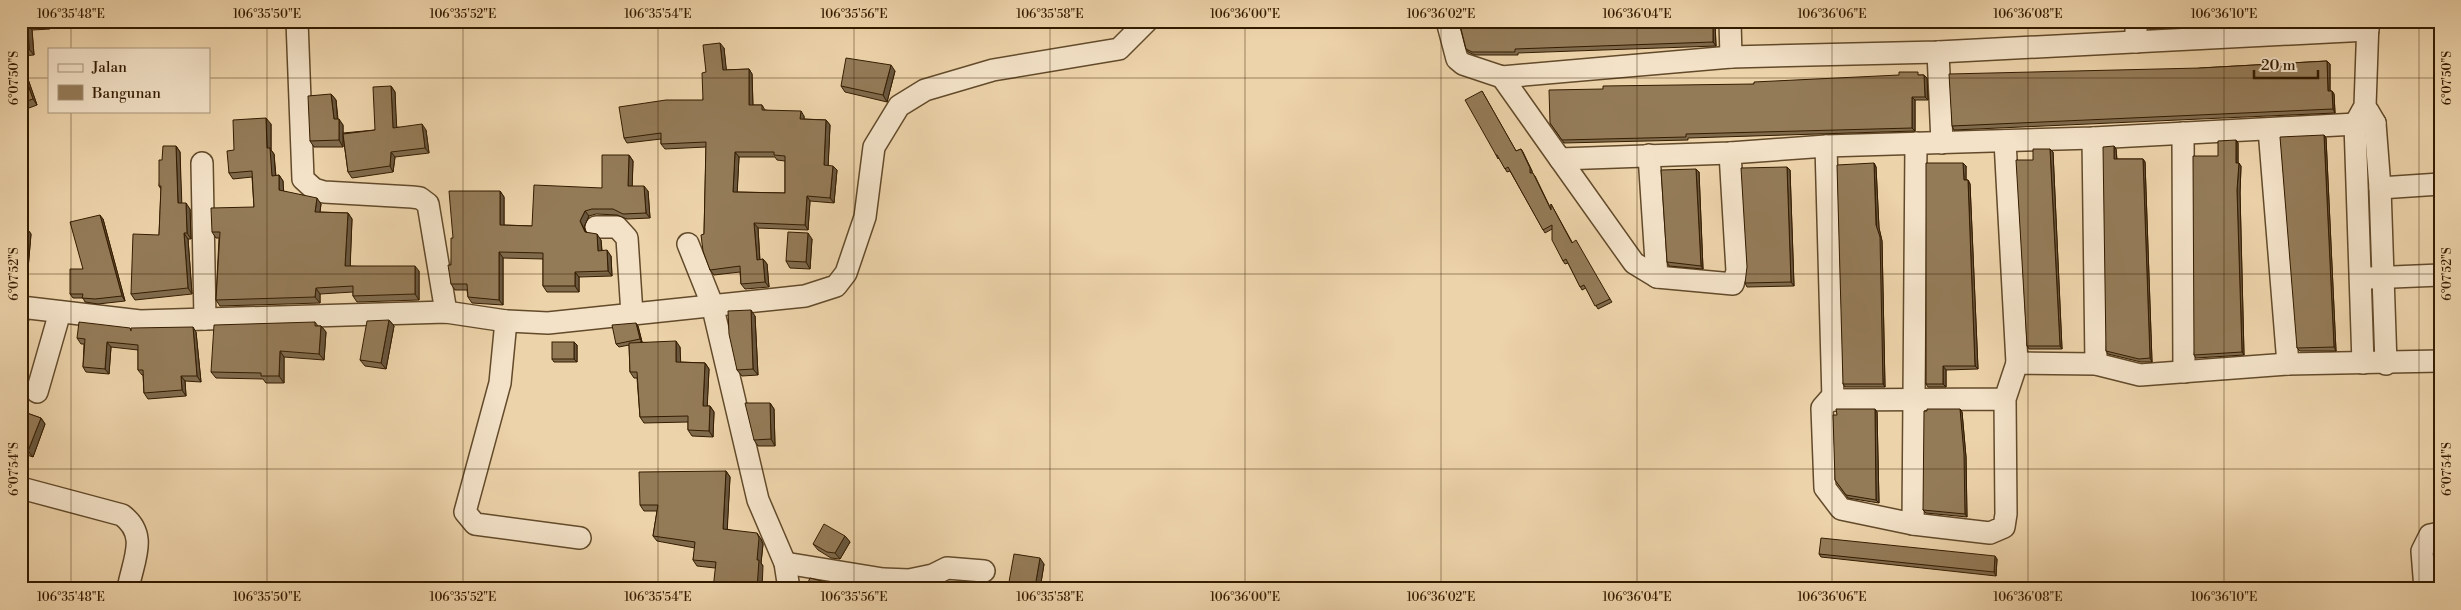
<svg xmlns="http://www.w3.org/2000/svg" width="2461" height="610" viewBox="0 0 2461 610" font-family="'Libre Bodoni',serif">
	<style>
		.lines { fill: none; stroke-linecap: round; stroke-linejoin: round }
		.minor-casing { stroke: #624a2a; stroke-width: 24 }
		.minor { stroke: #f3e2c8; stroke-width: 21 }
		.wall { fill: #7f6a4c; stroke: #341c00; fill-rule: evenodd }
		.shaded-wall { fill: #68563e; stroke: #341c00 }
		.building { fill: #947b58; stroke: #341c00; fill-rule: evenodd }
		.ticks { fill: none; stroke: #341c00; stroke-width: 1; stroke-opacity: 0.45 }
		.neatline { fill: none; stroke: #341c00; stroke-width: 2 }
		.ticks-label { font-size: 12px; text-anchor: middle; fill: #341c00 }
	</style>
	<rect width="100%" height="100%" fill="#edd3aa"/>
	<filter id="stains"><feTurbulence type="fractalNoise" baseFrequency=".004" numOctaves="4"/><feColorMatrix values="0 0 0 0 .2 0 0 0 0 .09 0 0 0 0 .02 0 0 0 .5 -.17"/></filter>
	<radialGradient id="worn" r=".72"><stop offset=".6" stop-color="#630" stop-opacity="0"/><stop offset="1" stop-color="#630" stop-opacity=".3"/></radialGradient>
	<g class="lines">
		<defs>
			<g id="minor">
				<polyline points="297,21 303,179 314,189 324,192 412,197 420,198 428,204 446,312"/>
				<polyline points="1447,21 1457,59 1463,64 1502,77 1731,57 1938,52 2368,30"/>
				<polyline points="1730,21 1731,57"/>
				<polyline points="2136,21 2136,42"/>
				<polyline points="1938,52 1942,143"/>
				<polyline points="1502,77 1560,159 1730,153 1826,146 2093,138 2375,123"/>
				<polyline points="2368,111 2375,123 2380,188 2386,364"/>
				<polyline points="2269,129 2288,364"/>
				<polyline points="2183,133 2184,372"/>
				<polyline points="2093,138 2096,364"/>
				<polyline points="2005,141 2017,363"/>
				<polyline points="1826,146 1833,400"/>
				<polyline points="1649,155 1657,277"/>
				<polyline points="1560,159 1634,263 1657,277 1733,284 1737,271 1730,153"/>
				<polyline points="202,163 205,319"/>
				<polyline points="2380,188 2440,184"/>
				<polyline points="596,227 617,227 627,238 632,314"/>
				<polyline points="688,244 712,304 758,500 785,563 789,589"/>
				<polyline points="2369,278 2440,275"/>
				<polyline points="21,307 140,321 446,312 506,321 548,323 805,296 836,286 846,273 865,217 874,147 899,106 925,90 993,70 1119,49 1147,21"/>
				<polyline points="506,321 500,383 465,512 475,524 580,538"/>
				<polyline points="2363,363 2355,124 2365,106 2368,21"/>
				<polyline points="37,392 60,312"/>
				<polyline points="2005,399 2006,514 2004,527 1990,533 1913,524 1841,509 1825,488 1822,408 1829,400 2005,399 2017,363 2096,364 2140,375 2288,364 2440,361"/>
				<path d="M21 488 122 515C149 535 133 560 128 589"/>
				<polyline points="1913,524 1916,143"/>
				<polyline points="785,563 883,579 909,580 933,575 947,568 984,571"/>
				<polyline points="2425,589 2422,551 2430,535 2440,533"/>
			</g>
		</defs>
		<use href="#minor" class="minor-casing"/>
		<use href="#minor" class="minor"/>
	</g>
	<g class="wall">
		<polygon points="21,21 50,21 50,29 32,30 34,55 21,56"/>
		<polygon points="1459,21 1715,21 1716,46 1518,53 1518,55 1475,55 1468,52 1466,49"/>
		<polygon points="2147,21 2294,21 2149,29 2147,26"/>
		<path d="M724 48 726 70 749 69 752 74 753 105H762L765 110 804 116V119L826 120 830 125 828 165 837 170 834 203 810 201 808 230 758 228 760 260 763 259 767 264 769 287 745 289 741 284 740 272 714 275 710 270 704 234 706 147 665 149 661 144V139L627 143 624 138 703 100 706 72ZM739 157H775L777 160 785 161V193L737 192Z"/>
		<polygon points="21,59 37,105 21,111"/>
		<polygon points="2327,61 2330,64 2330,91 2332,91 2334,94 2335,113 1954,130 1952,126 2200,68"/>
		<polygon points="895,71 887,102 845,92 841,86"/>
		<polygon points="1920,75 1924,75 1927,78 1928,100 1915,100 1915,131 1688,138 1688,140 1564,143 1550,123 1754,84"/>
		<polygon points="391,86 395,92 396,127 426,130 429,153 395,157 393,172 352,178 348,172 343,135 343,147 314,147 310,141 331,94 336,100 338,119 343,125 343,133 375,130"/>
		<polygon points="1482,91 1516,151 1521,149 1523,152 1532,171 1532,173 1535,176 1551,209 1551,204 1572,242 1612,302 1598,309 1586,288 1582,290 1568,263 1565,264 1563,261 1552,229 1545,233 1510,171 1507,172 1499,158 1498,159 1496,155"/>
		<polygon points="271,124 271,150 274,154 276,176 279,175 283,181 283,191 321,204 320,212 348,213 352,219 350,266 419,271 419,300 357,302 353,296 353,292 320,294 320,303 220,306 216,300 219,238 216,238 212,232 254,207 252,177 233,179 229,173 234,150"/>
		<polygon points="2324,135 2326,138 2336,351 2300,351 2297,348"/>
		<polygon points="2236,140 2238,143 2238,163 2241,166 2240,193 2244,355 2196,358 2194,355 2218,156"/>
		<polygon points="176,146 180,152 181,203 190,209 191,239 188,239 192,294 135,300 131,294 159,235 161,189 159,186 162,160"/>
		<polygon points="2114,146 2116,149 2117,159 2143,159 2145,162 2152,362 2141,362 2108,354 2106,351"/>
		<polygon points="2050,149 2053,152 2062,349 2029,349 2027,346 2033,160"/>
		<polygon points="629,155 633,161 632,186 648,191 650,218 627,219 617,215 596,214 589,216 584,227 586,232 601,240 602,250 611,256 612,276 579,277 579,292 547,292 543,286 543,259 503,258 503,305 472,303 468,297 467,290 455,290 451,284 451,265 453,238 500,191 504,197 504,225 532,226 602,188"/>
		<polygon points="1874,163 1876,167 1879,228 1882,241 1885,387 1845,387 1843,384"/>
		<polygon points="1966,166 1966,180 1968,180 1970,184 1978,369 1946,370 1946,387 1928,387 1926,384"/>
		<polygon points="1787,167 1790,170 1794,286 1747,287 1745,283"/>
		<polygon points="1699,172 1703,269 1669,266 1667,262"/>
		<polygon points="103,219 125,301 98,304 85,302 83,298 73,298 70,294 83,269"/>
		<polygon points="21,225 25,226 31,234 28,269 21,269"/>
		<polygon points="812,239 810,269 790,268 786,261"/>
		<polygon points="755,316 758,375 742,376 737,370"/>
		<polygon points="389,320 394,326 386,369 365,366 360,360"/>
		<polygon points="315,322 318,326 321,326 326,332 324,360 284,357 284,383 266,383 263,379 216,378 211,372"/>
		<polygon points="638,326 642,342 640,342 680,347 680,362 705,363 709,369 707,406 710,406 714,412 713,437 692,436 688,430 688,422 644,423 640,417 637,378 634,378 630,372 629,345 619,347 616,344"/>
		<polygon points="131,329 196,332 201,382 185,381 186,396 148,399 144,393 143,375 142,375 138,370 138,350 111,347 109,374 86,372 83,367 84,344 81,344 77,338"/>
		<polygon points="577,345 577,362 554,362 552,359"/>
		<polygon points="770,403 774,409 775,446 758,446 754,440"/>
		<polygon points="1960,409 1962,412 1966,457 1967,517 1926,513 1923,510"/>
		<polygon points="21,411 41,418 45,424 33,457 21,453"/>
		<polygon points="1877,412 1879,503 1848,498 1835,480 1837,415"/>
		<polygon points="726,471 730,477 727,529 761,539 763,544 761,563 763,566 715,568 697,566 693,560 695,548 657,541 653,536 657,511 644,511 640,505"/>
		<polygon points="845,536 850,542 840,559 831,558 818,550 813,544"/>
		<polygon points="1819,554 1997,559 1996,576 1821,557"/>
		<polygon points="1044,564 1040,589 1014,589 1009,582"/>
	</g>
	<g class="shaded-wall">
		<polygon points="46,21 50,21 50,29 46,23"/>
		<polygon points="1713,21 1715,22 1716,46 1713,42"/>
		<polygon points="28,24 32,30 34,55 29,49"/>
		<polygon points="720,43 724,48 727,75 723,70"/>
		<polygon points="21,59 37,105 33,99 21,65"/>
		<polygon points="2327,61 2330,64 2330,94 2328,91"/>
		<polygon points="891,65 895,71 887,102 883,95"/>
		<polygon points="749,69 752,74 753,110 749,105"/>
		<polygon points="1924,75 1927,78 1928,100 1925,97"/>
		<polygon points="391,86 395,92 397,133 393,128"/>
		<polygon points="2332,91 2334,94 2335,113 2333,109"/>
		<polygon points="331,94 336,100 338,126 334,119"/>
		<polygon points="1912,97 1915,100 1915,131 1912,128"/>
		<polygon points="801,111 804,116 804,124 800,119"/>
		<polygon points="266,118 271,124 271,150 274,154 276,182 272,176 267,148"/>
		<polygon points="339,119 343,125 343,147 339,140"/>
		<polygon points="826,120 830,125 828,170 824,165"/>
		<polygon points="422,124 426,130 429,153 425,148"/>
		<polygon points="2324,135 2326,138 2336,351 2334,347"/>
		<polygon points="2236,140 2238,143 2238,166 2236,163"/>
		<polygon points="176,146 180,152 182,208 178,203"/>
		<polygon points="2114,146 2116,149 2117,163 2114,159"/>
		<polygon points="1521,149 1532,171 1533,176 1530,173"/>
		<polygon points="2050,149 2053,152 2062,349 2060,346"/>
		<polygon points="391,152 395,157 393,172 390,166"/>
		<polygon points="735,152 739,157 737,197 733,192"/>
		<polygon points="629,155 633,161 632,192 628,186"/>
		<polygon points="2143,159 2145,162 2152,362 2150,358"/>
		<polygon points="1874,163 1876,167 1879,228 1882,241 1885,387 1883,384"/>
		<polygon points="1963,163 1966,166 1966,184 1964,180"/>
		<polygon points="2239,163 2241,166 2240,193 2244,355 2242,352 2237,190"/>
		<polygon points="833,166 837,170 834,203 830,198"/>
		<polygon points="1787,167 1790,170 1794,286 1791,282"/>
		<polygon points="1696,169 1699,172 1703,269 1701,266"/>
		<polygon points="279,175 283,181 284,196 279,190"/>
		<polygon points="1968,180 1970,184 1978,369 1975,366"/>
		<polygon points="644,186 648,191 650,218 646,213"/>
		<polygon points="500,191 504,197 504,231 500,225"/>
		<polygon points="807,196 810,201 808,230 805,225"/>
		<polygon points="317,198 321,204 319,218 315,212"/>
		<polygon points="186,203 190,209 191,239 187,233"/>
		<polygon points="585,211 589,216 584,227 589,238 580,221"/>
		<polygon points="348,213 352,219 350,271 345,266"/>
		<polygon points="100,215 103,219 125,301 122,296"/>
		<polygon points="754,223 758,228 760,265 757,260"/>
		<polygon points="25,226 31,234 28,269 23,261"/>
		<polygon points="184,233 188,239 192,294 188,288"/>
		<polygon points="808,233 812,239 810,269 806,262"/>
		<polygon points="597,234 601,240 602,256 598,251"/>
		<polygon points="607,250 611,256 612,276 608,271"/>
		<polygon points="499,252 503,258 503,305 499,300"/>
		<polygon points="763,259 767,264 769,287 765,282"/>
		<polygon points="415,266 419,271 419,300 415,294"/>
		<polygon points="575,272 579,277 579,292 575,286"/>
		<polygon points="316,288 320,294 320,303 315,297"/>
		<polygon points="751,310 755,316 758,375 753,369"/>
		<polygon points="24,314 29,320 22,342 21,324"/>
		<polygon points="389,320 394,326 386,369 381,363"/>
		<polygon points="636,323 638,326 642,342 640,339"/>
		<polygon points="321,326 326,332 324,360 319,354"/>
		<polygon points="193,327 196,332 201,382 197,376"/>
		<polygon points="676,341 680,347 681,368 676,362"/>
		<polygon points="107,342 111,347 109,374 105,369"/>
		<polygon points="574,342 577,345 577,362 574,359"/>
		<polygon points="280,351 284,357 284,383 279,376"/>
		<polygon points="705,363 709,369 707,412 703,406"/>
		<polygon points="1943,366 1946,370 1946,387 1943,384"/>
		<polygon points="181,376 185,381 186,396 182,390"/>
		<polygon points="770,403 774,409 775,446 771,439"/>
		<polygon points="710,406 714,412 713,437 709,431"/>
		<polygon points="1875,409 1877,412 1879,503 1876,500"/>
		<polygon points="1960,409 1962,412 1966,457 1967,517 1965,514"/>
		<polygon points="41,418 45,424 33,457 28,451"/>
		<polygon points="726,471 730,477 727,535 723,529"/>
		<polygon points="757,533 761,539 763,544 761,563 763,566 762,589 757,589"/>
		<polygon points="845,536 850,542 840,559 835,553"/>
		<polygon points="1995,556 1997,559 1996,576 1994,572"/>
		<polygon points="1040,558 1044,564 1040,589 1036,589 1035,587"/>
	</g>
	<g class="building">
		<polygon points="21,21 46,21 46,23 28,24 29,49 21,49"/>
		<polygon points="1459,21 1713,21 1713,42 1515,49 1515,52 1472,52 1466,49"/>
		<polygon points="2147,21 2230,21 2147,26"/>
		<path d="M720 43 723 70 749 69V105H762V110L801 111 800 119 826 120 824 165 833 166 830 198 807 196 805 225 754 223 757 260 763 259 765 282 741 284 740 266 710 270 703 251 701 235 704 234 706 142 661 144V133L624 138 619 107 666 100H703L702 73 706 72 703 45ZM735 152H774V155L785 156V193L733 192Z"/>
		<polygon points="846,58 891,65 883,95 841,86"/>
		<polygon points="2327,61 2328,91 2332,91 2333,109 1952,126 1949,74 2200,68"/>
		<polygon points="21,65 33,99 21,103"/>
		<polygon points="1899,72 1918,72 1918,75 1924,75 1925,97 1912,97 1912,128 1686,134 1686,137 1562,140 1550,123 1549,90 1603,89 1603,86 1754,84 1754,82 1899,75"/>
		<polygon points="391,86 393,128 422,124 425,148 391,152 390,166 348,172 343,134 375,130 373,87"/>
		<polygon points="1482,91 1516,151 1521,149 1530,168 1530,173 1533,173 1551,210 1551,204 1572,243 1576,240 1610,299 1595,306 1584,285 1580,287 1566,259 1563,261 1552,240 1552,225 1543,230 1508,167 1505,169 1497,155 1496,155 1465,100"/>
		<polygon points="331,94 334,119 339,119 339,140 310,141 308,96"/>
		<polygon points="266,118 267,148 270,148 272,176 279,175 279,190 317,198 315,212 348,213 345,266 415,266 415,294 353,296 353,286 316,288 315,297 216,300 220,232 212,232 211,208 254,207 252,171 229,173 227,151 234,150 233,120"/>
		<polygon points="2324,135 2334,347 2297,348 2280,137"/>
		<polygon points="2236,140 2236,163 2239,163 2237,190 2242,352 2194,355 2193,156 2218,156 2218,141"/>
		<polygon points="163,146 176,146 178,203 186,203 187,233 184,233 188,288 131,294 133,234 159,235 161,186 159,186 159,160 162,160"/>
		<polygon points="2114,146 2114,159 2143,159 2150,358 2139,359 2106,351 2103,147"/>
		<polygon points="2033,149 2050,149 2060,346 2027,346 2016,160 2033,160"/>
		<polygon points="602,155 629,155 628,186 644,186 646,213 623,214 613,209 592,209 585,211 580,221 585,232 597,234 598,251 607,250 608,271 575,272 575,286 543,286 543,253 499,252 499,300 468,297 467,284 451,284 448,265 451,265 451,238 453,238 449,191 500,191 500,225 532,226 534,185 602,188"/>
		<polygon points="1874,163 1876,225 1880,237 1883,384 1843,384 1837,165"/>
		<polygon points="1926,163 1963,163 1964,180 1968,180 1975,366 1943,366 1943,384 1926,384"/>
		<polygon points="1787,167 1791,282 1745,283 1747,267 1741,168"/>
		<polygon points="1696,169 1701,266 1667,262 1661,170"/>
		<polygon points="100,215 122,296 95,299 82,298 83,294 70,294 70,269 83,269 70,222"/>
		<polygon points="21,225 25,226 23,261 21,261"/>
		<polygon points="788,232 808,233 806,262 786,261"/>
		<polygon points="751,310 753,369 737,370 729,334 728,311"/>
		<polygon points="21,314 24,314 21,324"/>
		<polygon points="389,320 381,363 360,360 367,321"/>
		<polygon points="79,322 130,328 131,331 131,328 193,327 197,376 181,376 182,390 144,393 143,370 138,370 138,345 107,342 105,369 83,367 85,339 77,338"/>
		<polygon points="315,322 315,326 321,326 319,354 280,351 279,376 261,376 261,373 211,372 214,325"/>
		<polygon points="636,323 640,339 616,344 612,325"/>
		<polygon points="676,341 676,362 705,363 703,406 710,406 709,431 688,430 688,416 640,417 637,372 630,372 629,343"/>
		<rect x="552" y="342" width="22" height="17"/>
		<polygon points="745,403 770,403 771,439 754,440"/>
		<polygon points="1836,409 1875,409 1876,500 1846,495 1835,480 1833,415 1837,415"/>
		<polygon points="1927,409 1960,409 1964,454 1965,514 1923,510 1924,411 1927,411"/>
		<polygon points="21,411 41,418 28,451 21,448"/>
		<polygon points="726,471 723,529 757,533 759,538 757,560 759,560 757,589 713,589 716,562 693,560 695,542 653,536 658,505 640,505 639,472"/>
		<polygon points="824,524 845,536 835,553 827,552 813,544"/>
		<polygon points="1821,538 1995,556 1994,572 1819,554"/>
		<polygon points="1014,554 1040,558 1035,587 1009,582"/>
		<polygon points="810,578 852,589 805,589"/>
		<polygon points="925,584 946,588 946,589 911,589 912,586"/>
	</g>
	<path class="ticks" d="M71 21V49M267 21V589M463 21V589M658 21V589M854 21V589M1050 21V589M1245 21V589M1441 21V589M1637 21V589M1832 21V589M2028 21V589M2224 21V589M2419 21V589M21 78H49M209 78H2440M71 111V589M21 274H2440M21 469H2440"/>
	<rect width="2461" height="610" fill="none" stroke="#edd3aa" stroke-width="55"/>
	<rect x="48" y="48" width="162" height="65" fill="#f3e2c8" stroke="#a79378"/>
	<rect x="58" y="64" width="25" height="8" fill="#f3e2c8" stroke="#a79378"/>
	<text x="92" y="72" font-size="15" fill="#341c00">Jalan</text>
	<rect x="58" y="85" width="25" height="15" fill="#947b58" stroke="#a79378"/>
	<text x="92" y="98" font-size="15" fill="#341c00">Bangunan</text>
	<path d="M2254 70v8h64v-8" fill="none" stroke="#341c00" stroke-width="2.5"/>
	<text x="2261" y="70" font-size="15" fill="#341c00" stroke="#f3e2c8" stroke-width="4" paint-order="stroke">20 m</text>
	<rect x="28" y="28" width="2406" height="554" class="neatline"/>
	<g class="ticks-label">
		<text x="71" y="18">106°35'48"E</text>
		<text x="267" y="18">106°35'50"E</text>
		<text x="463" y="18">106°35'52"E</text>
		<text x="658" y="18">106°35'54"E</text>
		<text x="854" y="18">106°35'56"E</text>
		<text x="1050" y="18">106°35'58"E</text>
		<text x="1245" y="18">106°36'00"E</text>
		<text x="1441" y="18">106°36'02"E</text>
		<text x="1637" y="18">106°36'04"E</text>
		<text x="1832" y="18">106°36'06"E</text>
		<text x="2028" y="18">106°36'08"E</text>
		<text x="2224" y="18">106°36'10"E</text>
		<text transform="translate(14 78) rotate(-90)" y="4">6°07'50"S</text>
		<text transform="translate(2447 78) rotate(-90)" y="4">6°07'50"S</text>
		<text transform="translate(14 274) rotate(-90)" y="4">6°07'52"S</text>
		<text transform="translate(2447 274) rotate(-90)" y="4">6°07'52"S</text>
		<text transform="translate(14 469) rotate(-90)" y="4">6°07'54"S</text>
		<text transform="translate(2447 469) rotate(-90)" y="4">6°07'54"S</text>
		<text x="71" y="601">106°35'48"E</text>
		<text x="267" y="601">106°35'50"E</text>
		<text x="463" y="601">106°35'52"E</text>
		<text x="658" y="601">106°35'54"E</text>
		<text x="854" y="601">106°35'56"E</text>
		<text x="1050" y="601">106°35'58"E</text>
		<text x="1245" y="601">106°36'00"E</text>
		<text x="1441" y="601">106°36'02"E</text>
		<text x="1637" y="601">106°36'04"E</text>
		<text x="1832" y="601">106°36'06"E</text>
		<text x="2028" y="601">106°36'08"E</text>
		<text x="2224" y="601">106°36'10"E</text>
	</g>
	<rect width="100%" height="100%" filter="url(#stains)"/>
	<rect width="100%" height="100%" fill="url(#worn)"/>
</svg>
